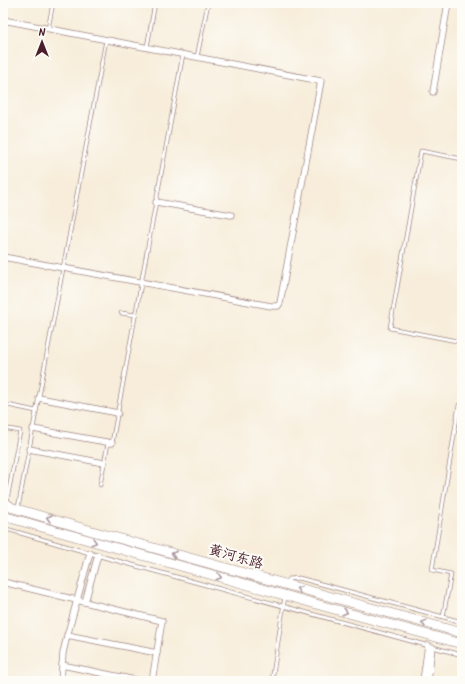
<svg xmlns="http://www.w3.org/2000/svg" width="465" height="684" viewBox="0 0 465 684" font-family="Kalam,'LXGW WenKai TC',sans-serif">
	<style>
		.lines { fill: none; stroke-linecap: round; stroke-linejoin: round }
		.lane-casing { stroke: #a08682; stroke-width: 4.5 }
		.street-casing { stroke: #a08682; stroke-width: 7 }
		.primary-casing { stroke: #a08682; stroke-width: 10 }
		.lane { stroke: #fff; stroke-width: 3 }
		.street { stroke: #fff; stroke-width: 5.5 }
		.primary { stroke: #fff; stroke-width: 9 }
		.oneway { stroke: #ae9aa0 }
		.labels { text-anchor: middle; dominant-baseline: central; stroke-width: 4; stroke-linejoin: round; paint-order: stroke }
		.street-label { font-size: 14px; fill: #4a1f2b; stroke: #fdfcf7 }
	</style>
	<rect width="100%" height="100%" fill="#fdfcf7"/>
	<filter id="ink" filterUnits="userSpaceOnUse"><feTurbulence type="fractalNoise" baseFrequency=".025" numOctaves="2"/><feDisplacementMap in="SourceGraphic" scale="8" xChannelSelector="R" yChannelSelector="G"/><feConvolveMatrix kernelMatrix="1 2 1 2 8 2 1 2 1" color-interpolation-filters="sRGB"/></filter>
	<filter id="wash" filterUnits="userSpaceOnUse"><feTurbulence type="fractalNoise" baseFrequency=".012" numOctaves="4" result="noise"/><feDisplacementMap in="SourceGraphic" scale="16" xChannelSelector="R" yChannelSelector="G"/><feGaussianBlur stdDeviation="0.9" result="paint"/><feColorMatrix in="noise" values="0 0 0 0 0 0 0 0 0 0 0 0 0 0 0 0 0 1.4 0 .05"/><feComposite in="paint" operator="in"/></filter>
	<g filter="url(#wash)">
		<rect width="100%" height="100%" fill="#f7edda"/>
	</g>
	<g filter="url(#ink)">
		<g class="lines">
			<defs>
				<g id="lane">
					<polyline points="48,29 53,3"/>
					<polyline points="147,47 155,3"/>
					<polyline points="197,57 208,3"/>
					<polyline points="462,159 421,151 390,328 462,342"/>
					<polyline points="121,313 136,315"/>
					<polyline points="3,404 36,411"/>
					<polyline points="3,428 20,431 7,500"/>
					<polyline points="112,443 183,54"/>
					<polyline points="100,485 108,443"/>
					<polyline points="3,497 12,504"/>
					<polyline points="18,508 106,40"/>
					<polyline points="3,528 107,558 462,655"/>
					<polyline points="285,583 289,579 299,578 462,622"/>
					<polyline points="443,617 451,574 432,570 459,405"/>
					<polyline points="272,681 285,596"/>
				</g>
				<g id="street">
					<polyline points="3,20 321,81 280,303 278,306 271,306 3,257"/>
					<polyline points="433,92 448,3"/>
					<polyline points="156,202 231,215"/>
					<polyline points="39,398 118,413"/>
					<polyline points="33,429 112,443"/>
					<polyline points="29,449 104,463"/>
					<polyline points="3,582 162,621 152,681"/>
					<polyline points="85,602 98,555"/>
					<polyline points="67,635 157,653"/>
					<polyline points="62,665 140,681"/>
					<polyline points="61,681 63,653 66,640 90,553"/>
					<polyline points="423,681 428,645"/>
					<polyline points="428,681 432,647"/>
				</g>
				<g id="primary">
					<polyline points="3,505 92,531 462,633"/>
					<polyline points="3,516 348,613 462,644"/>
				</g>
			</defs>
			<use href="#lane" class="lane-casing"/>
			<use href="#street" class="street-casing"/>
			<use href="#primary" class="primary-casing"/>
			<use href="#lane" class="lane"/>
			<use href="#street" class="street"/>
			<use href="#primary" class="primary"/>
		</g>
		<defs><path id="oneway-chevron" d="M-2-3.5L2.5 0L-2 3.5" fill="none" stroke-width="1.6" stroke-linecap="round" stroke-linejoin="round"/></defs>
		<g class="oneway">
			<use href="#oneway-chevron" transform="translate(49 518) rotate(-164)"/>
			<use href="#oneway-chevron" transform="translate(94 542) rotate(16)"/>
			<use href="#oneway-chevron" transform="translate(174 554) rotate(-164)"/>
			<use href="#oneway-chevron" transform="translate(219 577) rotate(16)"/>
			<use href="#oneway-chevron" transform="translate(299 589) rotate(-164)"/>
			<use href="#oneway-chevron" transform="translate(345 612) rotate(16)"/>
			<use href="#oneway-chevron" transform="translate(424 623) rotate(-165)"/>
		</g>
	</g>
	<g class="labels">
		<g class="street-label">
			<text transform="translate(236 557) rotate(16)">黄河东路</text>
		</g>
	</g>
	<rect width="465" height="684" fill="none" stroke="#fdfcf7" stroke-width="16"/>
	<g transform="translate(42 42)" stroke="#fdfcf7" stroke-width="3" paint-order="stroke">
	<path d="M0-3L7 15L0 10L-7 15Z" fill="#4a1f2b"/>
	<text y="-6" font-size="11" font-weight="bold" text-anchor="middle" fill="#4a1f2b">N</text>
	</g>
</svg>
